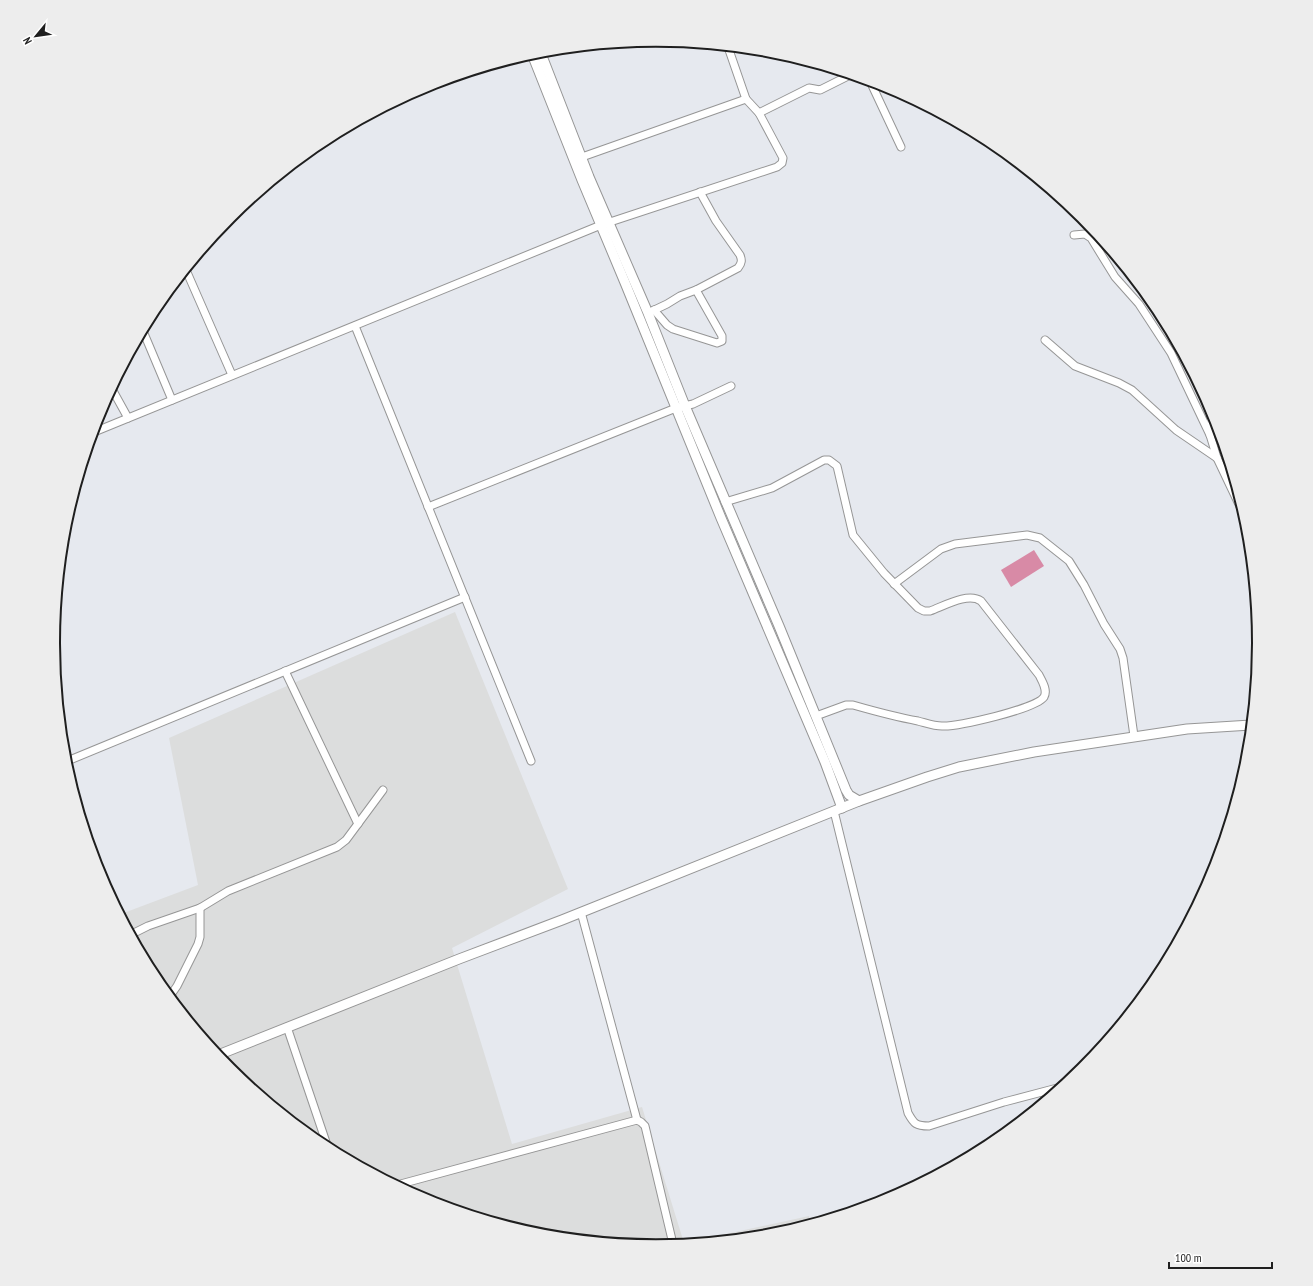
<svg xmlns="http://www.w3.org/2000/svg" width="1313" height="1286" viewBox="0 0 1313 1286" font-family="'PT Sans Narrow',sans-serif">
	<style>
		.residential { fill: #dcdddd }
		.pitch { fill: #d88aa6 }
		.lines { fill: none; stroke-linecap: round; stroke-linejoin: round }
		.minor-casing { stroke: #969696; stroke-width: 9 }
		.tertiary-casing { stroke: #969696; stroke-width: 11 }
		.minor { stroke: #fff; stroke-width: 7 }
		.tertiary { stroke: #fff; stroke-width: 9 }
		.rim { fill: none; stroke: #1f1f1f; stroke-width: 2 }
	</style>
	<rect width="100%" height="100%" fill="#e6e9ef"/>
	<polygon class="residential" points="455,612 568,889 452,948 512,1144 642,1107 684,1243 809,1216 811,1223 774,1234 656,1246 539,1234 426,1200 321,1144 230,1069 155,978 121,914 198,885 169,738"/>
	<polygon class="pitch" points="1034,550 1044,566 1011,587 1001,570"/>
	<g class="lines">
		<defs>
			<g id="minor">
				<polyline points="870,81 901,147"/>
				<polyline points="746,99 759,113 809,88 820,90 850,75"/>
				<polyline points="582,157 746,99 728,47"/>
				<polyline points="1074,235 1085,234 1091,238 1115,277 1139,304 1171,353 1210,435 1217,458 1245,517"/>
				<polyline points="186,270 232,375"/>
				<polyline points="654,310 667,325 673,329 717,343 722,341 722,336 696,290"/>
				<path d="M648 313 667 304 680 296 696 290 738 268C742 263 742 260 740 255L716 221 700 192"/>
				<polyline points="355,326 531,761"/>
				<polyline points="143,331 172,400"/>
				<polyline points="1045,340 1075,366 1119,383 1132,390 1176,430 1217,458"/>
				<polyline points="112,389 128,418"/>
				<polyline points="94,432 601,225 777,167 782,163 783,158 759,113"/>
				<polyline points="1210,435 1211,420 1210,406"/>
				<path d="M725 502 772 488 824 460H829L837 466 853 535 884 573 918 608 924 611H930C944 606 968 592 981 601L1039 675C1042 681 1048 690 1044 697 1036 709 957 727 942 726 934 726 926 723 918 721 896 717 874 711 853 705H846L816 716"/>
				<polyline points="428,507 676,408 693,404 731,386"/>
				<polyline points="894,584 941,549 955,544 1027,535 1040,538 1069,561 1084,585 1104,624 1120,649 1123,658 1134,736"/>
				<polyline points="285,671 358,824"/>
				<polyline points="65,762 465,597"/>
				<path d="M834 811 908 1113C914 1124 916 1126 929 1126L1004 1102 1061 1087"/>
				<polyline points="581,912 637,1120"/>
				<polyline points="132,934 148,926 200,908 228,891 337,847 346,840 383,790"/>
				<polyline points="170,996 177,986 198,944 200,937 200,908"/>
				<polyline points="287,1027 328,1148"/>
				<polyline points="397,1185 637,1120 641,1122 645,1126 673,1244"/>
			</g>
			<g id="tertiary">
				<polyline points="540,51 589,177 648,313 685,406 779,626 846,790 849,795 859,801"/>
				<polyline points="532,54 582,180 626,285 721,518 825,762 842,808"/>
				<polyline points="218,1055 459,959 562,920 859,801 927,777 959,767 1034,752 1187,729 1251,725"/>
			</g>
		</defs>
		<use href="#minor" class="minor-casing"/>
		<use href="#tertiary" class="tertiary-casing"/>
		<use href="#minor" class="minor"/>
		<use href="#tertiary" class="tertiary"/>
	</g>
	<path d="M0 0H1313V1286H0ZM60 643a596 596 0 1 1 1192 0a596 596 0 1 1-1192 0Z" fill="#ededed" fill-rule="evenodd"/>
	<path class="rim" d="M60 643a596 596 0 1 1 1192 0a596 596 0 1 1-1192 0Z"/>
	<g transform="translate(36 36) rotate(241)" stroke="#ffffff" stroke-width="3" paint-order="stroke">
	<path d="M0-3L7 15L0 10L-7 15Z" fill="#1f1f1f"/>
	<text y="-6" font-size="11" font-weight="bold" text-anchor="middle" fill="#1f1f1f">N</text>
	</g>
	<path d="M1169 1262v6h103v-6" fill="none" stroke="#1f1f1f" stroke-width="2"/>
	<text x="1175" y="1262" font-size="12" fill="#1f1f1f" stroke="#ffffff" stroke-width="3" paint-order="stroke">100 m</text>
</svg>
